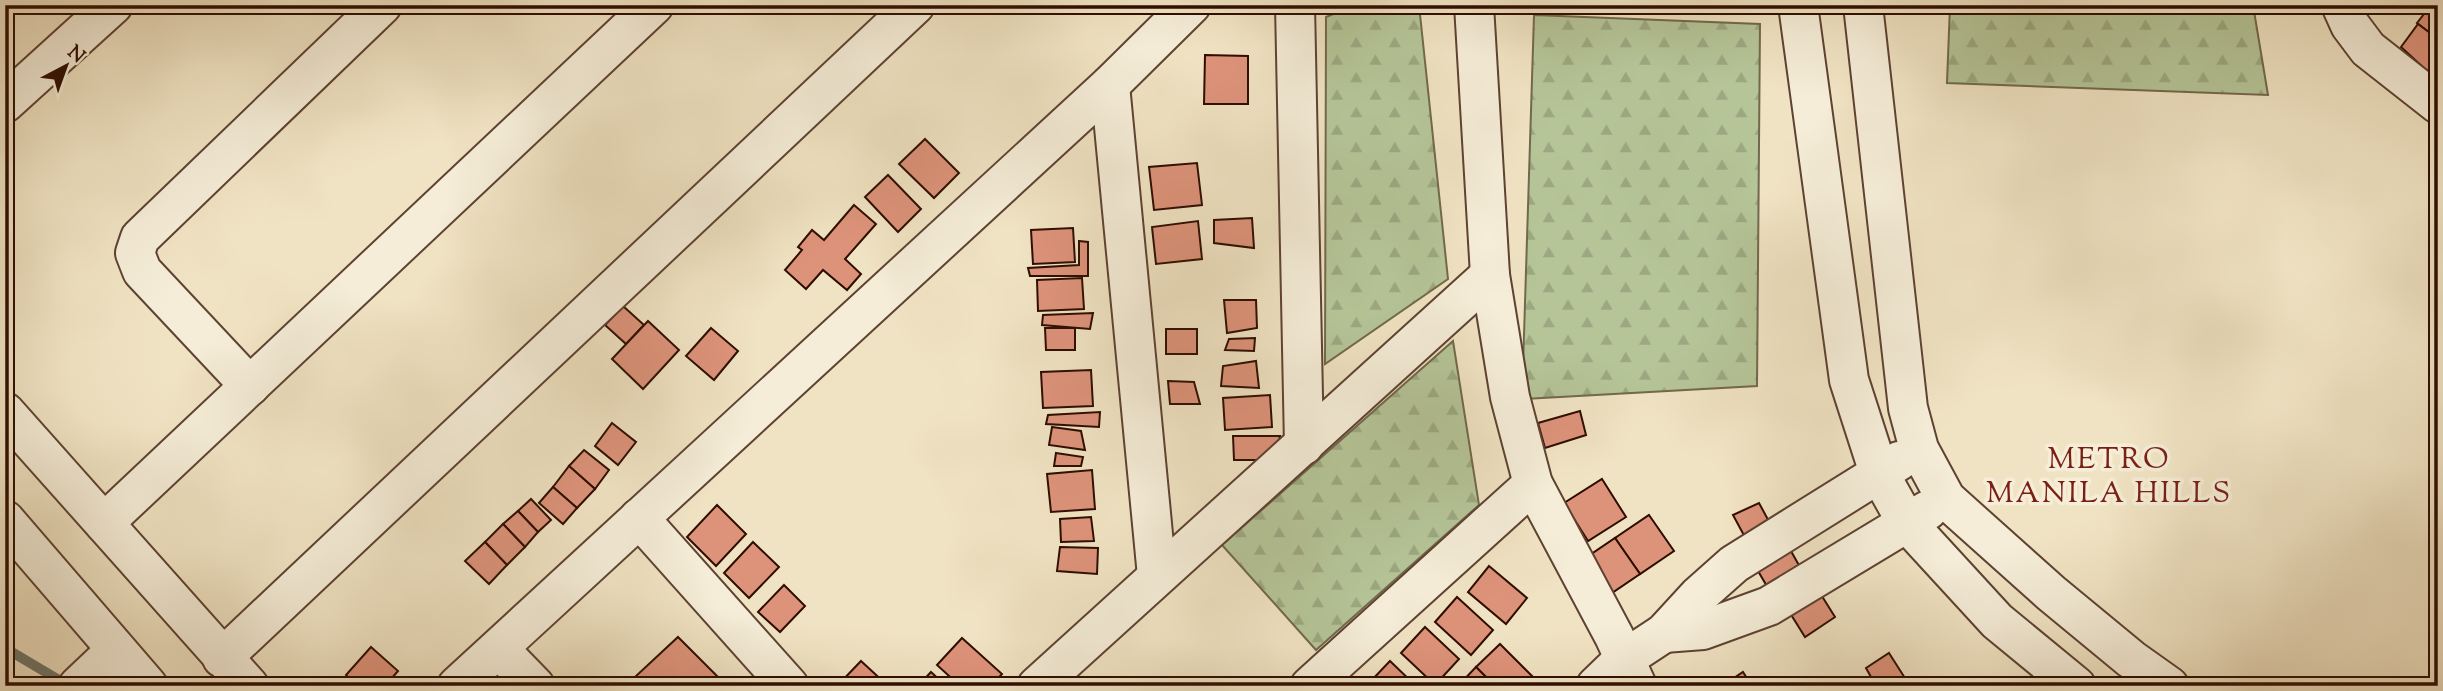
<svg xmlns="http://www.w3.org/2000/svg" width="2443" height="691" viewBox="0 0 2443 691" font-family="'Sorts Mill Goudy',serif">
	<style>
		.forest { fill: url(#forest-firs); stroke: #72694c; stroke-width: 2 }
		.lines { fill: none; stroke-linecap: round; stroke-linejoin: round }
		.stream { stroke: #6f776c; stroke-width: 10 }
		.building { fill: #dd937a; stroke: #2e0d01; stroke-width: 2 }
		.minor-casing { stroke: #5e4232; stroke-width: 42 }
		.minor { stroke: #f5edd8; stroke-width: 38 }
		.labels { text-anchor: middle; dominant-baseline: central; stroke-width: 7; stroke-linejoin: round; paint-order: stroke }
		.quarter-label { font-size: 30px; letter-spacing: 2px; fill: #7a1f14; stroke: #f5edd8 }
	</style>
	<defs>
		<pattern id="forest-firs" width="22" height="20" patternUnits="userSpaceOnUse" patternTransform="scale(1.75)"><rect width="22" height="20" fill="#b5c598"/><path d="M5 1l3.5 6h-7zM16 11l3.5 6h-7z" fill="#9ca881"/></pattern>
	</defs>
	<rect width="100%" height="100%" fill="#f0e3c3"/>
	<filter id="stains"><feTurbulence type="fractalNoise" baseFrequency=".00286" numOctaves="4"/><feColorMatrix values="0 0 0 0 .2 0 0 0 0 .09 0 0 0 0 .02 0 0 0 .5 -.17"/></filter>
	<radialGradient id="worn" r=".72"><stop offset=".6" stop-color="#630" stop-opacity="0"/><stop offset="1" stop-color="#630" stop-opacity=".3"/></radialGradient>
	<g class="forest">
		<polygon points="1356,5 1419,5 1448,279 1325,364 1326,17"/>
		<polygon points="1950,5 2253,5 2268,95 1947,83"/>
		<polygon points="1534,15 1760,24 1757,386 1522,399"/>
		<polygon points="1453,341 1479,505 1316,650 1222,545"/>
	</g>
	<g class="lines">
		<polyline class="stream" points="5,648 69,686"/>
	</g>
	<g class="building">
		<polygon points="2431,5 2438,9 2438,39 2417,23"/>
		<polygon points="2418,24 2438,39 2438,81 2401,47"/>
		<polygon points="1205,55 1248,56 1248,104 1204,104"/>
		<polygon points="925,139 959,173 934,198 899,164"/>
		<polygon points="1197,163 1202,205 1154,210 1149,167"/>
		<polygon points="888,175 921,209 898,232 865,197"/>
		<polygon points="854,205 876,224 845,259 861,274 847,290 823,270 806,289 785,270 802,250 798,247 812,230 824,240"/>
		<polygon points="1252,218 1254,248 1214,243 1214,220"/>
		<polygon points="1198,221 1202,259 1156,264 1152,227"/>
		<polygon points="1073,228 1075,262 1033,264 1031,230"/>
		<polygon points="1079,241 1088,242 1088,276 1030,276 1028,268 1079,265"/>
		<polygon points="1082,278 1084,309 1038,311 1037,280"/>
		<polygon points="1224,300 1256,300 1257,328 1227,333"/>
		<polygon points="623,306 644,325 626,344 605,325"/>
		<polygon points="1093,313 1090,329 1042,325 1043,315"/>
		<polygon points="648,321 679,350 643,389 612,359"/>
		<polygon points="711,328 738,351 714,380 686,356"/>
		<polygon points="1045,328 1075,328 1075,350 1046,350"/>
		<rect x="1166" y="329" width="31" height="25"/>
		<polygon points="1255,338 1254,351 1225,350 1229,339"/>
		<polygon points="1256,361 1259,388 1221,386 1223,366"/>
		<polygon points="1091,370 1093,406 1043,408 1041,372"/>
		<polygon points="1168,381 1194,382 1200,404 1170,404"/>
		<polygon points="1270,395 1272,427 1225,430 1223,398"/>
		<polygon points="1580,411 1586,435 1545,448 1538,423"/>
		<polygon points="1100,412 1099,427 1046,424 1048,415"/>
		<polygon points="612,423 636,442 618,465 595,446"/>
		<polygon points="1052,427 1081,431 1085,450 1049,445"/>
		<polygon points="1233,436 1280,436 1275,460 1234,460"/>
		<polygon points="584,450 609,470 595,489 569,466"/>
		<polygon points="1056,453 1083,457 1081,466 1054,466"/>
		<polygon points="569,466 595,489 577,508 553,487"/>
		<polygon points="1092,470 1095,509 1051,512 1047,474"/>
		<polygon points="1602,479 1626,517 1588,541 1564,503"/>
		<polygon points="553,487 577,508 563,524 539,503"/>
		<polygon points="531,499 551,520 538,532 518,511"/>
		<polygon points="1759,503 1772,527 1747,541 1733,515"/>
		<polygon points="717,505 746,534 716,566 687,537"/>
		<polygon points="518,511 538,532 525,547 503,524"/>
		<polygon points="1649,515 1674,551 1640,574 1615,538"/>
		<polygon points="1091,517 1094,541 1061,542 1060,519"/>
		<polygon points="503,524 525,547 507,565 485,542"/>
		<polygon points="1615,538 1640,574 1606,597 1581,561"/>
		<polygon points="485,542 507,565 489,584 465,561"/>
		<polygon points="753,542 779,567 749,598 724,573"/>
		<polygon points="1787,544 1805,576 1772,595 1754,564"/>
		<polygon points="1060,547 1098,548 1097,574 1057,571"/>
		<polygon points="1489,566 1527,598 1506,624 1468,592"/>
		<polygon points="784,585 805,606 780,632 758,612"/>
		<polygon points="1820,593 1835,617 1805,637 1790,613"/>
		<polygon points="1457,597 1493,630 1471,655 1435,622"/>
		<polygon points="1425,627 1459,659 1435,685 1401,653"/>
		<polygon points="678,637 727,686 644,686 636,676"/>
		<polygon points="962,638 1002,674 991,686 960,686 937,665"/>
		<polygon points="1500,644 1532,676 1521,686 1495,686 1476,667"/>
		<polygon points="371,647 398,671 385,686 357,686 346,675"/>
		<polygon points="1889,653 1910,686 1876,686 1866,668"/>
		<polygon points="861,661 887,685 886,686 837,686"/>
		<polygon points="1390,661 1416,686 1372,686 1369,683"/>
		<polygon points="1476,667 1495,686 1458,686"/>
		<polygon points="931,672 946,686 918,686"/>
		<polygon points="1743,672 1752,686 1722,686"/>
	</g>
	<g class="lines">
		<defs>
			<g id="minor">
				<polyline points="1295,5 1304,445"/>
				<polyline points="1474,5 1490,275 1510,397 1533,484 1614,636 1637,686"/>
				<polyline points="1798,5 1849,380 1879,473 1907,523 1997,621 2076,686"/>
				<polyline points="1863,5 1908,408 1919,449 1946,499 2051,593 2131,659 2169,686"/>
				<polyline points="2341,5 2350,25 2368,49 2438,104"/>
				<polyline points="1110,85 1157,576"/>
				<polyline points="5,103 113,5"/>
				<polyline points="250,386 142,271 135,253 140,238 382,5"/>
				<polyline points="5,412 249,686"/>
				<polyline points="639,518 789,686"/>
				<polyline points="5,520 148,686"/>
				<polyline points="104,523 654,5"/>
				<polyline points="1664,633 1703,630 1769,606 1928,510"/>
				<polyline points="499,649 535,686"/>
				<polyline points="222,658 915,5"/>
				<polyline points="78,686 116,650"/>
				<polyline points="457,686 1110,85 1191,5"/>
				<polyline points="1037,686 1490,275"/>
				<polyline points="1310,686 1533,484"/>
				<polyline points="1596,686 1623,660 1664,633 1698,596 1734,564 1899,461"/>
			</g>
		</defs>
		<use href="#minor" class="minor-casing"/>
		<use href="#minor" class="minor"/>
	</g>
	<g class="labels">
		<g class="quarter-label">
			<text x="2109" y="460">METRO<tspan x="2109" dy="34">MANILA HILLS</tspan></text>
		</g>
	</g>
	<rect width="2443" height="691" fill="none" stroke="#f0e3c3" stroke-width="28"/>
	<rect x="7" y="7" width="2429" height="677" fill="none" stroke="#2e0d01" stroke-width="3.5"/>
	<rect x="14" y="14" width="2415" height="663" fill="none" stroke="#2e0d01" stroke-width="2"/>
	<g transform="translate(66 66) rotate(41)" stroke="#f5edd8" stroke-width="5" paint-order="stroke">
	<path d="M0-5L12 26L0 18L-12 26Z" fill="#2e0d01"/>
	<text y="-10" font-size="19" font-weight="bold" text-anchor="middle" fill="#2e0d01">N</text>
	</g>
	<rect width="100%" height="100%" filter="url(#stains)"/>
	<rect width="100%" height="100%" fill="url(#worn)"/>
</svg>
